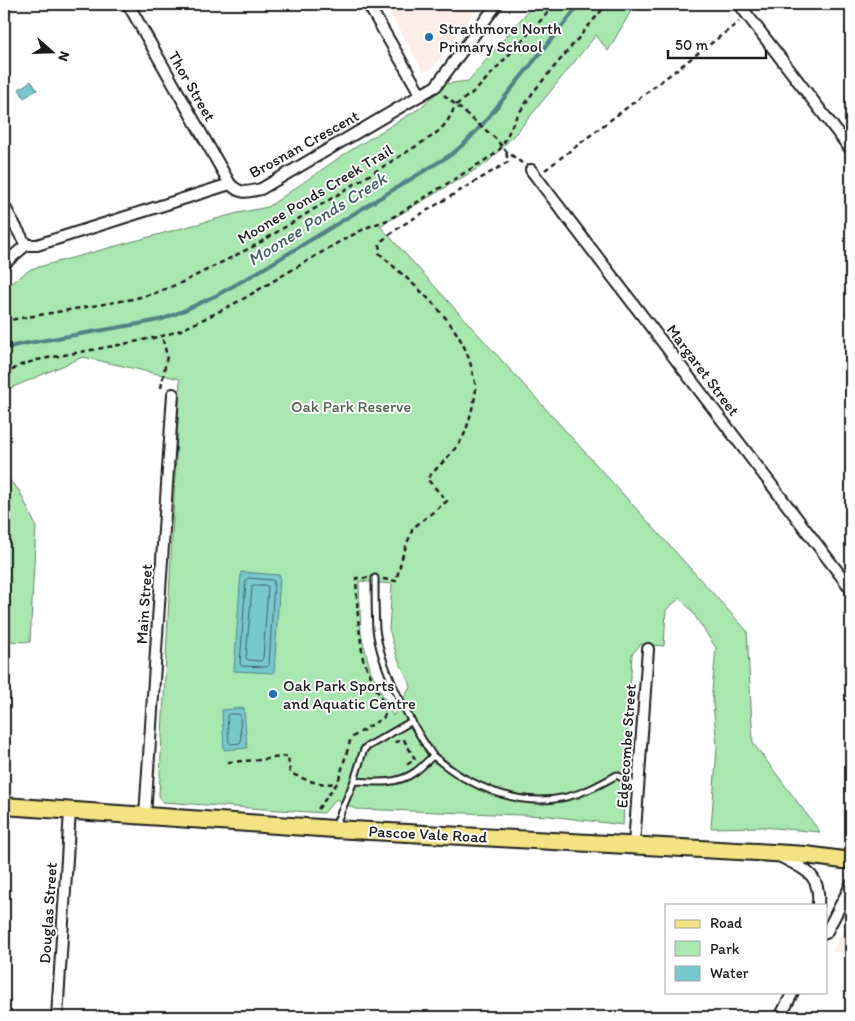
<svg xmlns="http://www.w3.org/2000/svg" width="855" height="1021" viewBox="0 0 855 1021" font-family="Itim,sans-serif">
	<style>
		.built { fill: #fdece7 }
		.green { fill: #a8e7af; stroke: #628266; fill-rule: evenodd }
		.water { fill: #77c8cd; stroke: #538386 }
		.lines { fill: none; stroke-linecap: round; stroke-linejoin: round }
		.shore { stroke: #406163; stroke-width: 1 }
		.stream { stroke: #538386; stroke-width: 4 }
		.lane-casing { stroke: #1c1c1c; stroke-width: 9 }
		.street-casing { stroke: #1c1c1c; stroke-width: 14 }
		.primary-casing { stroke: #1c1c1c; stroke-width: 20 }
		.path { stroke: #1c1c1c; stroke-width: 2.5; stroke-dasharray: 5 4; stroke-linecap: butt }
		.lane { stroke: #fff; stroke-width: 5 }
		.street { stroke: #fff; stroke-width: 10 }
		.primary { stroke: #f4e382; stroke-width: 16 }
		.poi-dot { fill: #1f6fb2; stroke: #fff; stroke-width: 2 }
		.labels { text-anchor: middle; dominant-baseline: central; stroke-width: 4; stroke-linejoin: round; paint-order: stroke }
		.poi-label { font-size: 16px; fill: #1c1c1c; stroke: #fff; text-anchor: start }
		.street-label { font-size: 16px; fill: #1c1c1c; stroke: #fff }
		.park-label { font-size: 16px; fill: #4d634f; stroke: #fff }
		.water-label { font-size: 18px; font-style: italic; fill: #406163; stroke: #fff }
	</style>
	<rect width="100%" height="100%" fill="#fff"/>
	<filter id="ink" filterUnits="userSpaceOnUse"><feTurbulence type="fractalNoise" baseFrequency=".02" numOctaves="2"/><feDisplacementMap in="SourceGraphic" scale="10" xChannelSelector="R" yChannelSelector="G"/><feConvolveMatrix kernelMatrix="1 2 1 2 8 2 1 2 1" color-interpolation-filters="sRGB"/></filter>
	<g filter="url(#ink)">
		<g class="built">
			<polygon points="385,4 480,4 430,71 423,71"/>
			<polygon points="851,915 851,952 832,952"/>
		</g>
		<g class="green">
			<path d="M534 4H635L608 51 596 35 519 130 487 163 380 226 747 631 753 743 820 832 762 827 711 828 717 747 712 692 716 648 691 610 680 598 666 610 664 646 641 644 632 654 623 825 549 816 355 809 336 799 324 813 162 802 159 795 180 379 83 357 4 391V288L31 269 238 213 268 207 343 155 420 108 445 84 468 81ZM359 581 392 584 389 629 397 657 411 686 393 716 371 672 361 634Z"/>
			<polygon points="4,475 19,490 36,526 30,642 4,641"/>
		</g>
		<g class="water">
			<polygon points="31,81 37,90 24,98 19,89"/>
			<polygon points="241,572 280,575 274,673 234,671"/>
			<polygon points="244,708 247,748 224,750 222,710"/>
		</g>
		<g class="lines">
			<g class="shore">
				<polygon points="248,578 272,580 274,581 269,665 267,667 242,666 240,664 246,580"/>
				<polygon points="253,585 265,585 268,587 263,658 261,661 248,660 246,658 252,587"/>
				<polygon points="230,714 238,714 240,715 241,741 240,743 231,744 229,742 227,716"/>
			</g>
			<polyline class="stream" points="4,349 17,345 144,323 163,319 185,310 217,295 253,275 452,154 465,143 483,124 580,4"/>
			<defs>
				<g id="lane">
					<path d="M433 756C444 764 455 774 468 780 507 801 548 808 590 789 599 785 608 780 617 775L638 788"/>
					<path d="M354 781C375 782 397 785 415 772 422 767 427 761 433 756 410 722 381 670 376 629 375 612 375 595 375 578"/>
					<polyline points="335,826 354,781 363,752 365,748 412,721"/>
				</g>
				<g id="street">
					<polyline points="128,4 230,184"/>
					<polyline points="368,4 421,95"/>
					<polyline points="739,4 851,150"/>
					<polyline points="531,170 851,589"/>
					<polyline points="4,206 26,245"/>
					<path d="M4 264 26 245H37L230 184C241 195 247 192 261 189L436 86 497 4"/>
					<polyline points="145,816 173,394"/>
					<polyline points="634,845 648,649"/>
					<path d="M779 856C804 869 821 873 818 905"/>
					<polyline points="826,933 851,885"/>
					<polyline points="57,1017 70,811"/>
					<polyline points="780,1017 793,992"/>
				</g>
				<polyline id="primary" points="4,806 334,829 773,853 806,855 843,860 851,859"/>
			</defs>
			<use href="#lane" class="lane-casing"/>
			<use href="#street" class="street-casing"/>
			<use href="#primary" class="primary-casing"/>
			<g class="path">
				<polyline points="444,95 495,138 506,151 522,163"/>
				<polyline points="545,170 739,22"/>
				<polyline points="4,323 10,320 133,299 155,293 183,282 256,245 431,137 440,130 447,122 456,105 477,89 556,4"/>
				<polyline points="4,375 21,365 37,360 124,344 162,336 181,330 214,314 243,299 339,242 368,227 390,219 495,154 502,147 515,119 534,91 607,4"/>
				<polyline points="161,388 167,356 162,336"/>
				<path d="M383 579 396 581 403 554 413 528 447 501 427 479C440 464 455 452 464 435 467 428 469 420 471 413 473 405 476 395 476 386 475 383 474 379 473 375 464 322 416 288 379 253L380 242 401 226 508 162 506 151"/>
				<polyline points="395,741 396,742 404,740 415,759 408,764 409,765"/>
				<path d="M228 762 259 760 288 756 290 773C306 780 319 786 337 783"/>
				<polyline points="318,809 338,782 351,738 384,717 386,710 363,659 358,619 356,578 368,578"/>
			</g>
			<use href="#lane" class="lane"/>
			<use href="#street" class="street"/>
			<use href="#primary" class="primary"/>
		</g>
	</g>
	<g class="poi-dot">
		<circle cx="429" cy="37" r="5"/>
		<circle cx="273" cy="694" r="5"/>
	</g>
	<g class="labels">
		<g class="poi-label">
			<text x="439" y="28">Strathmore North<tspan x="439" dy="18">Primary School</tspan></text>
			<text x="283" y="685">Oak Park Sports<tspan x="283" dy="18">and Aquatic Centre</tspan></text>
		</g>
		<g class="street-label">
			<text transform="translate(192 86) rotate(60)">Thor Street</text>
			<text transform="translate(304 144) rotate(-29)">Brosnan Crescent</text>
			<text transform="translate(315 194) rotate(-31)">Moonee Ponds Creek Trail</text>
			<text transform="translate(703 370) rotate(53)">Margaret Street</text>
			<text transform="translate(144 604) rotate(-86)">Main Street</text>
			<text transform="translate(626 746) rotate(-86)">Edgecombe Street</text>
			<text transform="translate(428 834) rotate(3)">Pascoe Vale Road</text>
			<text transform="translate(48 913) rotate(-86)">Douglas Street</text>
		</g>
		<g class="park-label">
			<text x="351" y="406">Oak Park Reserve</text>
		</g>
		<g class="water-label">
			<text transform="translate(317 219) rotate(-32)">Moonee Ponds Creek</text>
		</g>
	</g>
	<rect width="855" height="1021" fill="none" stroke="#fff" stroke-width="20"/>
	<rect x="10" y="10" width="835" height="1001" fill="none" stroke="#1c1c1c" stroke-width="2" filter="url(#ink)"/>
	<rect x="665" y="904" width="162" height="90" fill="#ffffff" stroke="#a4a4a4"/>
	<rect x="675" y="920" width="25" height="8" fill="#f4e382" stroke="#a4a4a4"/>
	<text x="710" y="928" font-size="15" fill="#1c1c1c">Road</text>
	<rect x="675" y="941" width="25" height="15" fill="#a8e7af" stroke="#a4a4a4"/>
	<text x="710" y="954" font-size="15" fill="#1c1c1c">Park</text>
	<rect x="675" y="966" width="25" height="15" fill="#77c8cd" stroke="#a4a4a4"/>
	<text x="710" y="978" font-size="15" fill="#1c1c1c">Water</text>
	<g transform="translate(52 52) rotate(110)" stroke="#ffffff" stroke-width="4" paint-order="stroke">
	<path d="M0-4L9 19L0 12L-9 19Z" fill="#1c1c1c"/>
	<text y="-8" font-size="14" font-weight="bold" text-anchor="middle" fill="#1c1c1c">N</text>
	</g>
	<path d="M668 50v8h98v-8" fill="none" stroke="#1c1c1c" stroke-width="2.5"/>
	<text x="675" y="50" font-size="15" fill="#1c1c1c" stroke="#ffffff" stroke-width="4" paint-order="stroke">50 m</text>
</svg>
